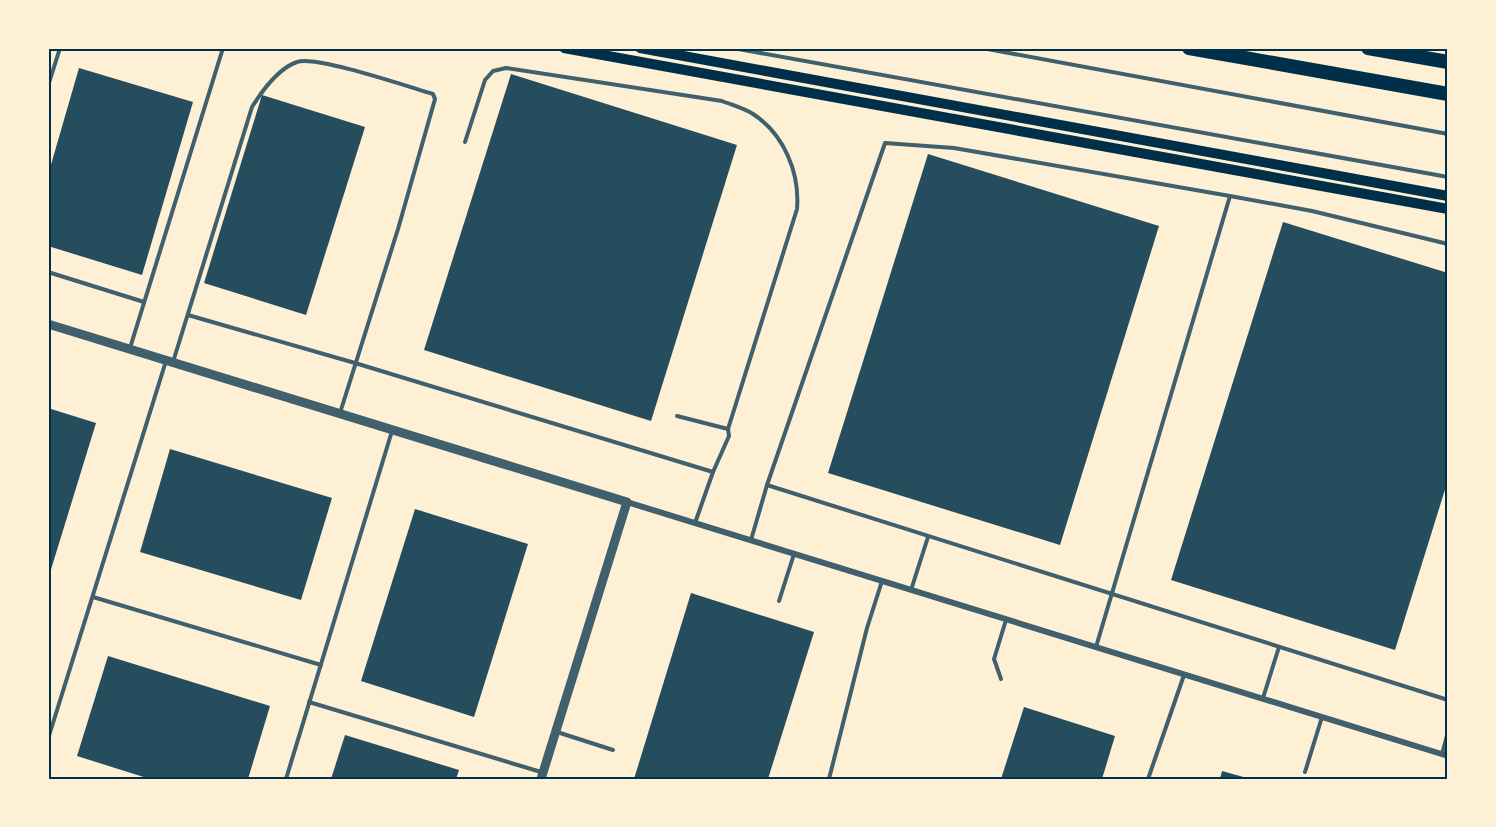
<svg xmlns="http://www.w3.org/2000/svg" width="1496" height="827" viewBox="0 0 1496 827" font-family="'Exo 2',sans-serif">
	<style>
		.building { fill: #264d5e }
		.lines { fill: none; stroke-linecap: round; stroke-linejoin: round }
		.service { stroke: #3f606c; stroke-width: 4 }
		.minor { stroke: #3f606c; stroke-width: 6 }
		.tertiary { stroke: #3f606c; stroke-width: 9 }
		.secondary { stroke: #003049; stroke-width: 10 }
		.trunk { stroke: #003049; stroke-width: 14 }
		.neatline { fill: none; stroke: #003049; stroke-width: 2 }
	</style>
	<rect width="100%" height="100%" fill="#fdf0d5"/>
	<g class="building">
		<polygon points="79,68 193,102 142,275 48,246 48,175"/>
		<polygon points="511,74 737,145 651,421 424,350"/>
		<polygon points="262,95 365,127 306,315 204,283"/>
		<polygon points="928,154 1159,226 1060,545 828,473"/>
		<polygon points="1283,222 1448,273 1448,480 1395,650 1171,580"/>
		<polygon points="48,408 96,423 49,576 48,576"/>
		<polygon points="170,449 332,498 301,600 140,552"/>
		<polygon points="415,509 528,544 474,717 361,681"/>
		<polygon points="691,593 814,632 768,779 634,779"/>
		<polygon points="108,656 270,706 248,779 150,779 77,756"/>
		<polygon points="1024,707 1115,736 1102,779 1001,779"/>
		<polygon points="345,735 459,770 456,779 331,779"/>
		<polygon points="1222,771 1247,778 1247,779 1220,779"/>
	</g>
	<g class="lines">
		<g class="service">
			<polyline points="733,48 1448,177"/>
			<polyline points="982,48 1448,134"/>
			<polyline points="48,86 60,48"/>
			<path d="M465 142 485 80 493 71 506 68 722 101C732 105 744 108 753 114 784 134 800 173 797 209L728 429 729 436 713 472"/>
			<polyline points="48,272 144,302"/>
			<polyline points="188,315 355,363 713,472 695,523"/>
			<polyline points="130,348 223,48"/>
			<path d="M173 362 252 107C262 91 279 68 297 62 315 55 409 87 433 94L435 99 398 229 340 413"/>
			<polyline points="677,416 728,429"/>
			<polyline points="767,485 885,143 954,148 1230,196"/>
			<polyline points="751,540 767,485 1448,700"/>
			<polyline points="911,590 928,537"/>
			<polyline points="93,597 321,665"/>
			<polyline points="779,601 794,554"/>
			<polyline points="1096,647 1230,196 1312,211 1448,244"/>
			<polyline points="1001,679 994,659 1006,620"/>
			<polyline points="1263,698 1279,647"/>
			<polyline points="309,702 541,772"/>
			<polyline points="557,732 613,750"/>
			<polyline points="48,739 166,361"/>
			<polyline points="1442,754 1448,732"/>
			<polyline points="1305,772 1322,717"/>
			<polyline points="286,779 392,431"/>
			<polyline points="829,779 867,628 882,581"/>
			<polyline points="1148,779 1184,675"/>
			<polyline points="1448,779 1448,777"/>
		</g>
		<polyline class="minor" points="627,502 1448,756"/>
		<polyline class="tertiary" points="48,324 627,502 541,779"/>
		<g class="secondary">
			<polyline points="564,48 1448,209"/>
			<polyline points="640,48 1448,196"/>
		</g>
		<g class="trunk">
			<polyline points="1189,48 1448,94"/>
			<polyline points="1368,48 1448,62"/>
		</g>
	</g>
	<rect width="1496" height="827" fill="none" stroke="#fdf0d5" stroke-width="99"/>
	<rect x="50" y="50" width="1396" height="728" class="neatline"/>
</svg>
